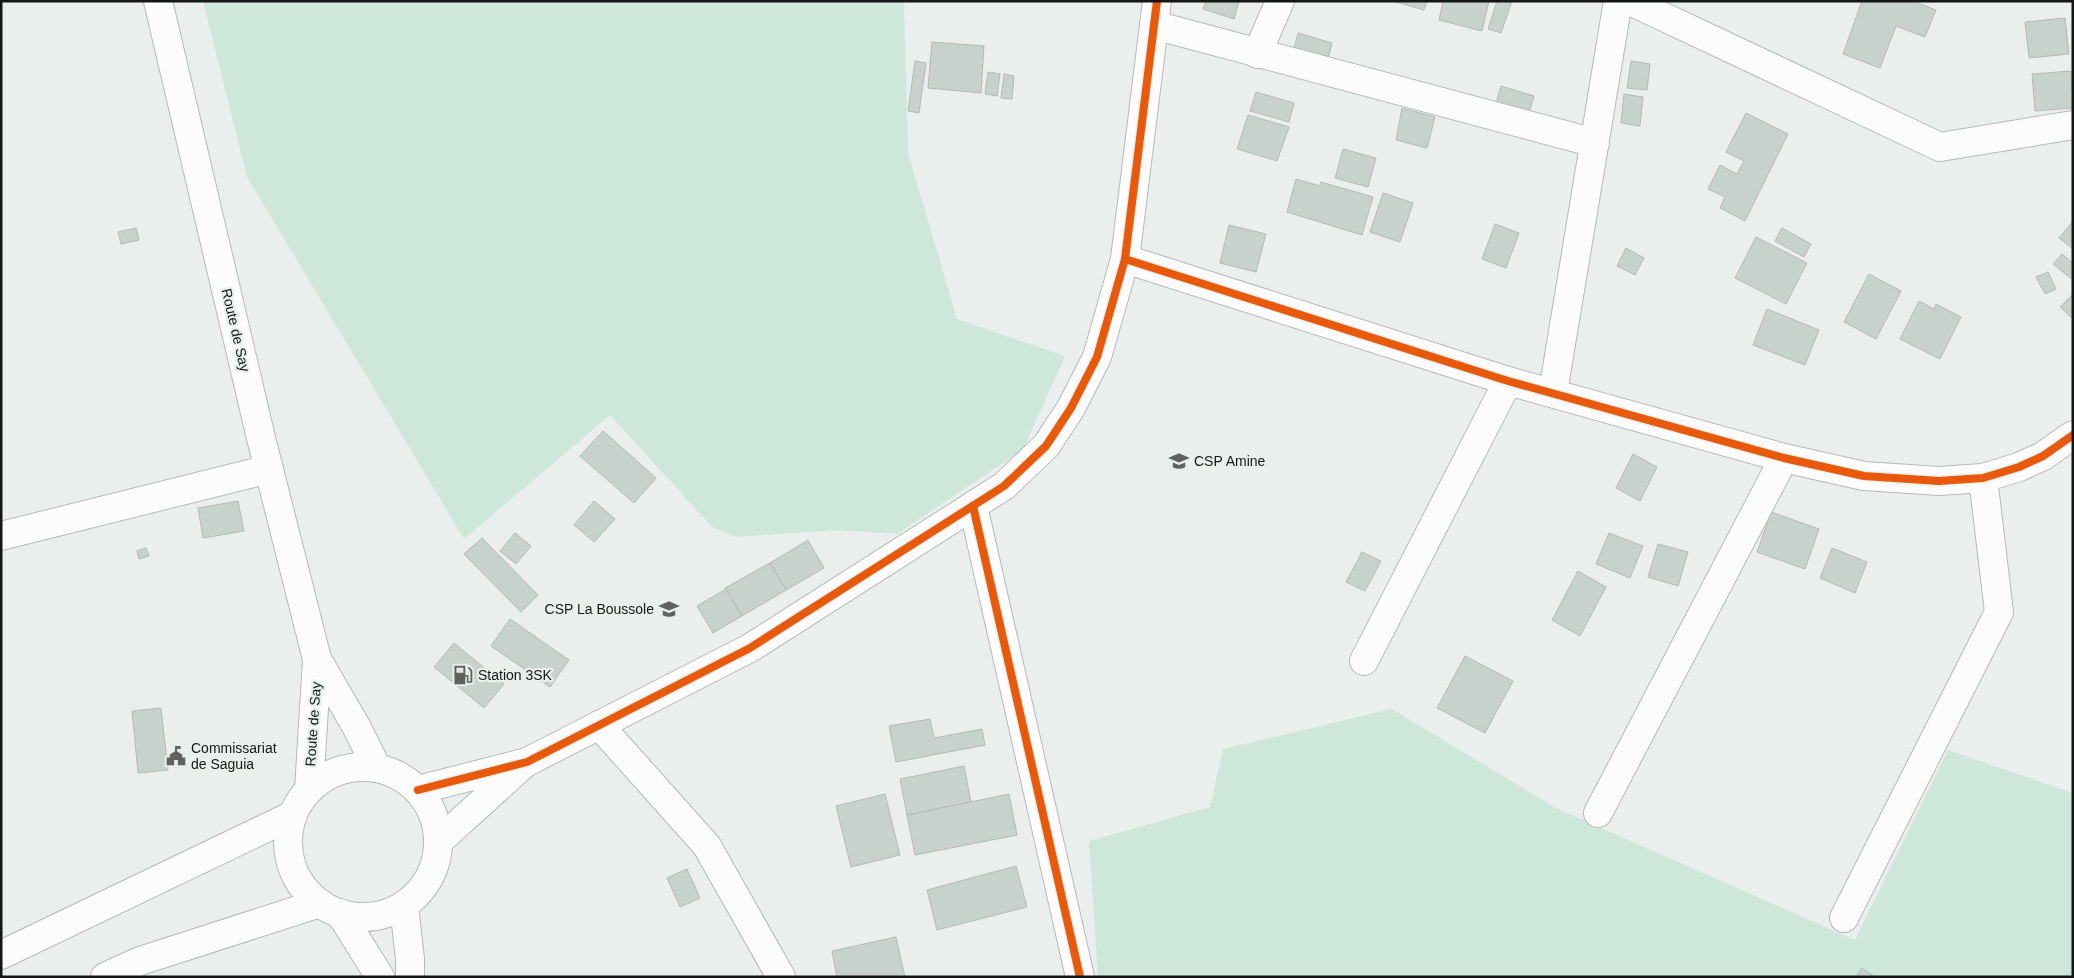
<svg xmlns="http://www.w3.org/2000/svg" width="2074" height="978" viewBox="0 0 2074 978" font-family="Helvetica,sans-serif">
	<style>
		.green { fill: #cee7db }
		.building { fill: #c7d2cd; stroke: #b5b9b7 }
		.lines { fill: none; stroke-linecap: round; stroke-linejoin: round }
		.minor-casing { stroke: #b7bab8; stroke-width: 30 }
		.secondary-casing { stroke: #b7bab8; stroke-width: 30 }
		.trunk-casing { stroke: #b7bab8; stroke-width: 30 }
		.minor { stroke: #fcfcfc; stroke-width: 28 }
		.secondary { stroke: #fcfcfc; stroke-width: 28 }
		.trunk { stroke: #fcfcfc; stroke-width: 28 }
		.cycleway-casing { stroke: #e8f0ec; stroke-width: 11 }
		.cycleway { stroke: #e8590c; stroke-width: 8 }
		.labels { text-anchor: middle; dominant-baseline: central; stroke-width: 4.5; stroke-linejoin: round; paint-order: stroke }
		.street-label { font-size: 14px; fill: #151716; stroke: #e8f0ec }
		.poi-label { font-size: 14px; fill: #151716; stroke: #e8f0ec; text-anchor: start }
	</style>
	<rect width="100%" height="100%" fill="#eaeeec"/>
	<g class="green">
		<polygon points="203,1 904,1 908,153 957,319 1065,356 1023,450 897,534 838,530 735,537 712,527 610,415 464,539 247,177"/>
		<polygon points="1392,709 1556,808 1855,940 1948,750 2073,793 2073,977 1098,977 1089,841 1210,807 1223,749"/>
	</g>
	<g class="building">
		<polygon points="1206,1 1239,1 1234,19 1203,9"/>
		<polygon points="1393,1 1427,1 1424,10"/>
		<polygon points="1443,1 1489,1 1482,31 1439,20"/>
		<polygon points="1497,1 1512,1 1501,33 1488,29"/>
		<polygon points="1862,1 1913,1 1936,10 1925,37 1896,26 1880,68 1843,54"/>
		<polygon points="2065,18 2069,54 2029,58 2025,22"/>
		<polygon points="1298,33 1332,43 1328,59 1294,49"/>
		<polygon points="932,42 984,46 981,93 928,88"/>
		<polygon points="915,61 926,63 919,113 908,111"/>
		<polygon points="1631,61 1650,64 1647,90 1627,88"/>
		<polygon points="2071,71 2073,108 2035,111 2032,74"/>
		<polygon points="988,72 1000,74 997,96 985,94"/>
		<polygon points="1004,74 1014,76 1012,99 1001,98"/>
		<polygon points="1501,86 1534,96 1529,113 1496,104"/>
		<polygon points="1256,92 1294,103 1289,122 1250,111"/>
		<polygon points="1624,94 1643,97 1640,126 1621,123"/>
		<polygon points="1402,108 1435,117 1427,148 1396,140"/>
		<polygon points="1746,113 1788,134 1745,221 1720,208 1725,197 1708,189 1720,165 1737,174 1744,161 1726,152"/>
		<polygon points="1248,115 1289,127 1277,161 1237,149"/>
		<polygon points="1343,149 1376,158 1368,187 1335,178"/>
		<polygon points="1296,179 1320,186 1321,182 1373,197 1362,235 1287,212"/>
		<polygon points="1383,193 1413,203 1400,242 1370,232"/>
		<polygon points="2073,221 2073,249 2059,238"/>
		<polygon points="1495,224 1519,233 1506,268 1482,259"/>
		<polygon points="1229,225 1266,234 1256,272 1220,263"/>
		<polygon points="136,228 139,240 121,244 118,232"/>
		<polygon points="1782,228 1811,244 1804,257 1775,241"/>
		<polygon points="1756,237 1807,263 1786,304 1735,278"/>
		<polygon points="1626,248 1644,258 1635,275 1617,266"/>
		<polygon points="2062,254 2073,263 2073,280 2053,264"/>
		<polygon points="2048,272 2056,289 2045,294 2036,277"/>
		<polygon points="1869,274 1901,291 1876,339 1844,322"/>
		<polygon points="2073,294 2073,319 2060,307"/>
		<polygon points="1919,301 1934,309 1936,304 1961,317 1940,359 1900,339"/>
		<polygon points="1767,309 1819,330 1805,365 1753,345"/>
		<polygon points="603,431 656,478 634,503 580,456"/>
		<polygon points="1633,454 1657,467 1640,501 1616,488"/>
		<polygon points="238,501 244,531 203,538 198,508"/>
		<polygon points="594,501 615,519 594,542 574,525"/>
		<polygon points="1771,512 1819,529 1805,569 1757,552"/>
		<polygon points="515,533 531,546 516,564 500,551"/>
		<polygon points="1609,533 1643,546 1630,578 1596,564"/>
		<polygon points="482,538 538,595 521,612 464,554"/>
		<polygon points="808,540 824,568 786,590 770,563"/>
		<polygon points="1658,544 1688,552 1678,586 1648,577"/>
		<polygon points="146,548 149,556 139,559 137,551"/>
		<polygon points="1832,548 1867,562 1855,593 1820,578"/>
		<polygon points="1362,552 1381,561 1365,591 1346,582"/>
		<polygon points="770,563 786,590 742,616 725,588"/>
		<polygon points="1578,571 1606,587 1580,636 1552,620"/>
		<polygon points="726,589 742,616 713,633 697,606"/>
		<polygon points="510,619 569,660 550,687 491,646"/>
		<polygon points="454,643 504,684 484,708 434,667"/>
		<polygon points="1465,656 1513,681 1485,733 1437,708"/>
		<polygon points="161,708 168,770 138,773 132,711"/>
		<polygon points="930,719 934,738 982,729 985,745 896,762 889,726"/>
		<polygon points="964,766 971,802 907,815 900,779"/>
		<polygon points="885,794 900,855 851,867 836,806"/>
		<polygon points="1009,794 1017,835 915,855 907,815"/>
		<polygon points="1016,866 1027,907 937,930 927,890"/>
		<polygon points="687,869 700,898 680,907 667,878"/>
		<polygon points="896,937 905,977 837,977 832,951"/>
		<polygon points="1862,968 1875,977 1856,977"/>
	</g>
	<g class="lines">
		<defs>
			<g id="minor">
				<polyline points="1630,1 1940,147 2073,125"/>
				<polyline points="1154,25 1595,143"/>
				<polyline points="1257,54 1280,1"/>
				<polyline points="1125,259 1508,381 1784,458 1864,476 1939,481 1983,478 2019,467 2043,456 2073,435"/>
				<polyline points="1553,392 1618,1"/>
				<polyline points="973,506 1080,977"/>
				<polyline points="1,536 269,469"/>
				<polyline points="1364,661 1508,381"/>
				<polyline points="599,725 707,846 781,977"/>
				<polyline points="418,790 527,762 750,648 1004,486 1046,446 1071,408 1097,357 1125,259 1157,1"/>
				<polyline points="1598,813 1784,458"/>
				<polyline points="438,842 524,764"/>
				<polyline points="1844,918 1999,612 1983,478"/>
			</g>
			<g id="secondary">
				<polyline points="158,1 261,438 317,659 309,790"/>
				<polyline points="317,659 356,726 377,768"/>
				<circle cx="363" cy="842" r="75"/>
				<polyline points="404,906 410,959 410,977"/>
				<polyline points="340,913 380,977"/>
			</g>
			<g id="trunk">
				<polyline points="1,955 293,815"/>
				<polyline points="105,977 140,961 320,903"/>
			</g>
		</defs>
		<use href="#minor" class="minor-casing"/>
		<use href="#secondary" class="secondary-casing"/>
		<use href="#trunk" class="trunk-casing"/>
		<use href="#minor" class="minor"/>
		<use href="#secondary" class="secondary"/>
		<use href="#trunk" class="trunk"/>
		<defs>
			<g id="cycleway">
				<polyline points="1125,259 1508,381 1784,458 1864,476 1939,481 1983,478 2019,467 2043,456 2073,435"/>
				<polyline points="973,506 1080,977"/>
				<polyline points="418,790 527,762 750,648 1004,486 1046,446 1071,408 1097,357 1125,259 1157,1"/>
			</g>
		</defs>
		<use href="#cycleway" class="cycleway-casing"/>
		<use href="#cycleway" class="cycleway"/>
	</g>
	<defs>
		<symbol id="school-bare" viewBox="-9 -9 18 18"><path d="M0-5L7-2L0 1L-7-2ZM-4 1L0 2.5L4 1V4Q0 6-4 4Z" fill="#606261" stroke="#e8f0ec" stroke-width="2.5" paint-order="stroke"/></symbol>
		<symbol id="fuel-bare" viewBox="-9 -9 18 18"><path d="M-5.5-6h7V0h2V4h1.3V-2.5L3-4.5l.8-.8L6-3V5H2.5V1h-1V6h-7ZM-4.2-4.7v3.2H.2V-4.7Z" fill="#606261" stroke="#e8f0ec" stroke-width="2.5" paint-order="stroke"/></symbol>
		<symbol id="civic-bare" viewBox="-9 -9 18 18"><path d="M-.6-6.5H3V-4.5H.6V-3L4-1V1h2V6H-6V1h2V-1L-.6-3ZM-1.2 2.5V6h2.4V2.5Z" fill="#606261" stroke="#e8f0ec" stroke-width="2.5" paint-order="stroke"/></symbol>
	</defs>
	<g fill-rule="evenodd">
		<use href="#school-bare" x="1165" y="447" width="28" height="28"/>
		<use href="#school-bare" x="655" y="595" width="28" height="28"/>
		<use href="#fuel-bare" x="449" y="661" width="28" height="28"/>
		<use href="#civic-bare" x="162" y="742" width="28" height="28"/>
	</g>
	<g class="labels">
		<g class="street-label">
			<text transform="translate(236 330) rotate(77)">Route de Say</text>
			<text transform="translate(313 724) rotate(-86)">Route de Say</text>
		</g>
		<g class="poi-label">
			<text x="1194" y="461">CSP Amine</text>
			<text x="654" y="609" text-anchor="end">CSP La Boussole</text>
			<text x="478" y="675">Station 3SK</text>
			<text x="191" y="748">Commissariat<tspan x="191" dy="16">de Saguia</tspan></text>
		</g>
	</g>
	<rect width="2074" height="978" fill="none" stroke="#151716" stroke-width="5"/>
</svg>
